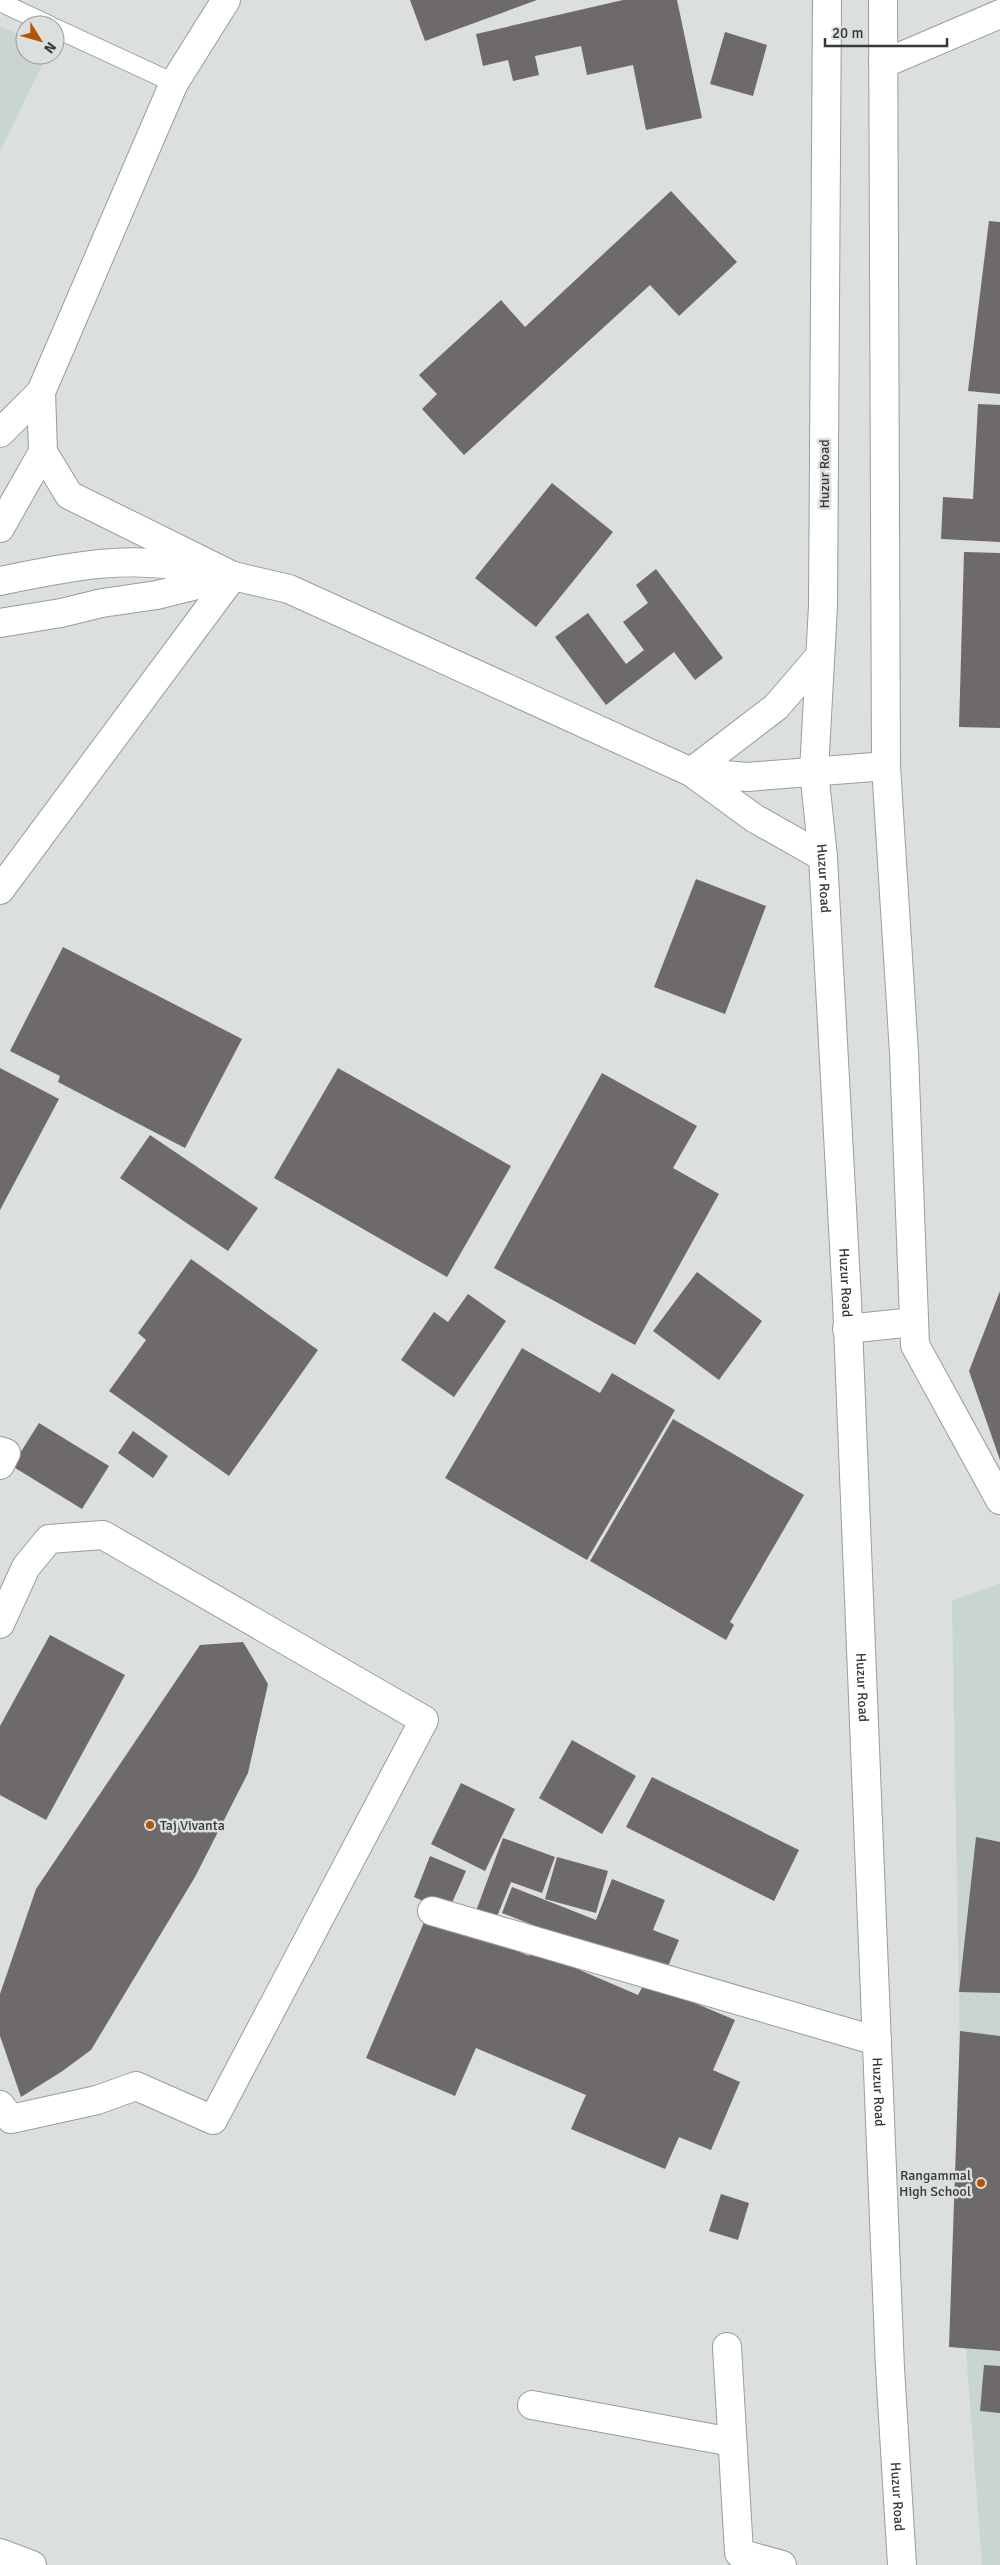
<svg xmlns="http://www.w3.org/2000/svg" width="1000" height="2565" viewBox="0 0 1000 2565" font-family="Signika,sans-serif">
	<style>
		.built { fill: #c9d5d2 }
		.building { fill: #6d6a69 }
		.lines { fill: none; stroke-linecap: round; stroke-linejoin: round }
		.service-casing { stroke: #999d9c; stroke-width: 20 }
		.minor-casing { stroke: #999d9c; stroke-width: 30 }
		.tertiary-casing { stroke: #999d9c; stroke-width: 30 }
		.secondary-casing { stroke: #999d9c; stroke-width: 30 }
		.service { stroke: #fff; stroke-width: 18 }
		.minor { stroke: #fff; stroke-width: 28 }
		.tertiary { stroke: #fff; stroke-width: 28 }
		.secondary { stroke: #fff; stroke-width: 28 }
		.poi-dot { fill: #b35506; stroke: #dbdfde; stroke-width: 2 }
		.labels { text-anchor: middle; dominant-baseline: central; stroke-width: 5; stroke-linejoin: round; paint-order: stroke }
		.street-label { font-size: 14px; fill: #373938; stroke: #dbdfde }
		.poi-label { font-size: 14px; fill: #373938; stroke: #dbdfde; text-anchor: start }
	</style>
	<rect width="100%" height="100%" fill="#dbdfde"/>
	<g class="built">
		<polygon points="0,26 25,38 25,55 47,55 0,151"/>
		<polygon points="1000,1583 1000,2565 982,2565 965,2336 952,1601"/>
	</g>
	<g class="building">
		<polygon points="410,0 537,0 425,41"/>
		<polygon points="623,0 677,0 702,118 646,130 633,65 587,75 581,46 535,56 539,75 513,81 508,60 483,66 476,34"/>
		<polygon points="725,32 767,45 753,96 710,84"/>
		<polygon points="671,191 737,262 679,316 650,285 464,455 422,409 437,394 419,375 501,300 525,327"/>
		<polygon points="989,221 1000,222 1000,394 968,391"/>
		<polygon points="978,404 1000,405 1000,542 941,539 943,497 973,499"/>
		<polygon points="552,483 613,532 536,627 475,578"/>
		<polygon points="964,552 1000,553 1000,728 959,727"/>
		<polygon points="656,569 723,658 695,680 674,652 606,705 555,637 588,613 626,664 644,650 623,622 648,603 636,585"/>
		<polygon points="696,879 766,906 725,1014 654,987"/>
		<polygon points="63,947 242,1039 185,1148 58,1082 60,1076 10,1051"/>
		<polygon points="0,1068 59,1099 0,1210"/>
		<polygon points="338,1068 511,1166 447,1277 274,1178"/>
		<polygon points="602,1073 697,1126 673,1168 719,1194 635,1345 494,1268"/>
		<polygon points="150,1135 258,1208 228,1251 120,1178"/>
		<polygon points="191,1259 318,1350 229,1476 109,1391 146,1340 138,1333"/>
		<polygon points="697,1272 762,1321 719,1380 653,1331"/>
		<polygon points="1000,1291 1000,1460 969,1371"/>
		<polygon points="468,1294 506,1321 454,1397 401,1360 434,1312 448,1322"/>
		<polygon points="522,1348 600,1393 612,1373 675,1410 587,1560 445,1478"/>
		<polygon points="673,1419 804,1495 730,1622 734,1625 726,1640 590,1561"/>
		<polygon points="39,1423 109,1466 82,1509 12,1466"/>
		<polygon points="133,1431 168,1456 153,1478 118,1453"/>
		<polygon points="50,1635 125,1675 46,1820 0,1795 0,1726"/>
		<polygon points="243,1642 268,1684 248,1773 195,1877 91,2050 61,2072 21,2097 0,2036 0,1994 36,1889 200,1645"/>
		<polygon points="572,1740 636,1776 602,1834 539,1798"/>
		<polygon points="652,1777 799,1850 774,1901 626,1827"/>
		<polygon points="461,1783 515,1809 485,1871 431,1844"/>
		<polygon points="976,1837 1000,1842 1000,1993 959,1992"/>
		<polygon points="503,1838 555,1857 542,1893 511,1882 496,1919 476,1911"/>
		<polygon points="430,1856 466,1871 448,1912 414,1897"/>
		<polygon points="557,1857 608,1871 596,1913 545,1899"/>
		<polygon points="612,1879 665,1900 653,1930 679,1940 664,1976 502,1913 512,1887 596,1920"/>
		<polygon points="428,1913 529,1956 531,1949 638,1995 645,1982 735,2020 713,2070 740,2082 711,2150 679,2137 665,2169 571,2129 586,2095 476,2048 455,2096 366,2058"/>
		<polygon points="960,2031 1000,2036 1000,2351 949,2347"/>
		<polygon points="721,2194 749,2203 738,2240 709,2231"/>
		<polygon points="984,2365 1000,2366 1000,2413 980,2411"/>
	</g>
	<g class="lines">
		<defs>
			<g id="service">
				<polyline points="0,2 49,25"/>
				<polyline points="55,28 174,83"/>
			</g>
			<g id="minor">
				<polyline points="883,64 1000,14"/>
				<polyline points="0,890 233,576"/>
				<polyline points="0,1451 6,1453 0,1465"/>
				<polyline points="0,1624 26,1567 49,1539 103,1535 424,1720 213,2120 136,2086 97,2100 11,2119 0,2105"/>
				<polyline points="432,1911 877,2041"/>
				<polyline points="727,2347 739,2553 782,2565"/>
				<polyline points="532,2405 732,2442"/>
				<polyline points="0,2553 32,2565"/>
			</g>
			<g id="tertiary">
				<polyline points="41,392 43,452 69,495 233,576"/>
				<polyline points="0,433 41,392 174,83 226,0"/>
				<polyline points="0,528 43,452"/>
				<path d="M0 581C68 567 128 554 197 569"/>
				<polyline points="0,623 61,613 102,603 157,595 233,576 289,589 691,772 747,777 886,766"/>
			</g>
			<g id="secondary">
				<path id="s1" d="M827 0 823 606 814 771 823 857 847 1301 890 2368 902 2565"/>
				<polyline points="883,0 886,766 904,1053 915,1345 1000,1500"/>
				<polyline points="819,657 776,707 691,772 754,818 823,857"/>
				<polyline points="847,1329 914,1322"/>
			</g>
		</defs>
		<use href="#service" class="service-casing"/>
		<use href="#minor" class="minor-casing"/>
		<use href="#tertiary" class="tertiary-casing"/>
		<use href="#secondary" class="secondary-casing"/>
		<use href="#service" class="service"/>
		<use href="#minor" class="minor"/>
		<use href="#tertiary" class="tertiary"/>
		<use href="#secondary" class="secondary"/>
	</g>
	<g class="poi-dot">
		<circle cx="150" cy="1825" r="5"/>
		<circle cx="981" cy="2183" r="5"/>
	</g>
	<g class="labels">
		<g class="street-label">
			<text transform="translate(824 474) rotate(-90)">Huzur Road</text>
			<text stroke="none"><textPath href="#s1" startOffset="879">Huzur Road</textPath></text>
			<text stroke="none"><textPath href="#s1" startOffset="1284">Huzur Road</textPath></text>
			<text stroke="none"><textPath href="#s1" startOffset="1689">Huzur Road</textPath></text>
			<text stroke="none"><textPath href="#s1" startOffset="2094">Huzur Road</textPath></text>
			<text stroke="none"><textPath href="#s1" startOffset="2499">Huzur Road</textPath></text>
		</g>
		<g class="poi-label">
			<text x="160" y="1825">Taj Vivanta</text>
			<text x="971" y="2175" text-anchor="end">Rangammal<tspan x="971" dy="16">High School</tspan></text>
		</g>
	</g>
	<g transform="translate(40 40) rotate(127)"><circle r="24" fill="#dbdfde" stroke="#999d9c"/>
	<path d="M0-4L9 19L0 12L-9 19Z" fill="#b35506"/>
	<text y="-8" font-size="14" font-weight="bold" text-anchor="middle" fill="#373938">N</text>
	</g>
	<path d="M825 38v8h122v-8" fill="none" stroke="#373938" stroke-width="2.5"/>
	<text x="832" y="38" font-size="15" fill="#373938" stroke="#dbdfde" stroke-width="4" paint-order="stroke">20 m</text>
</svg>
